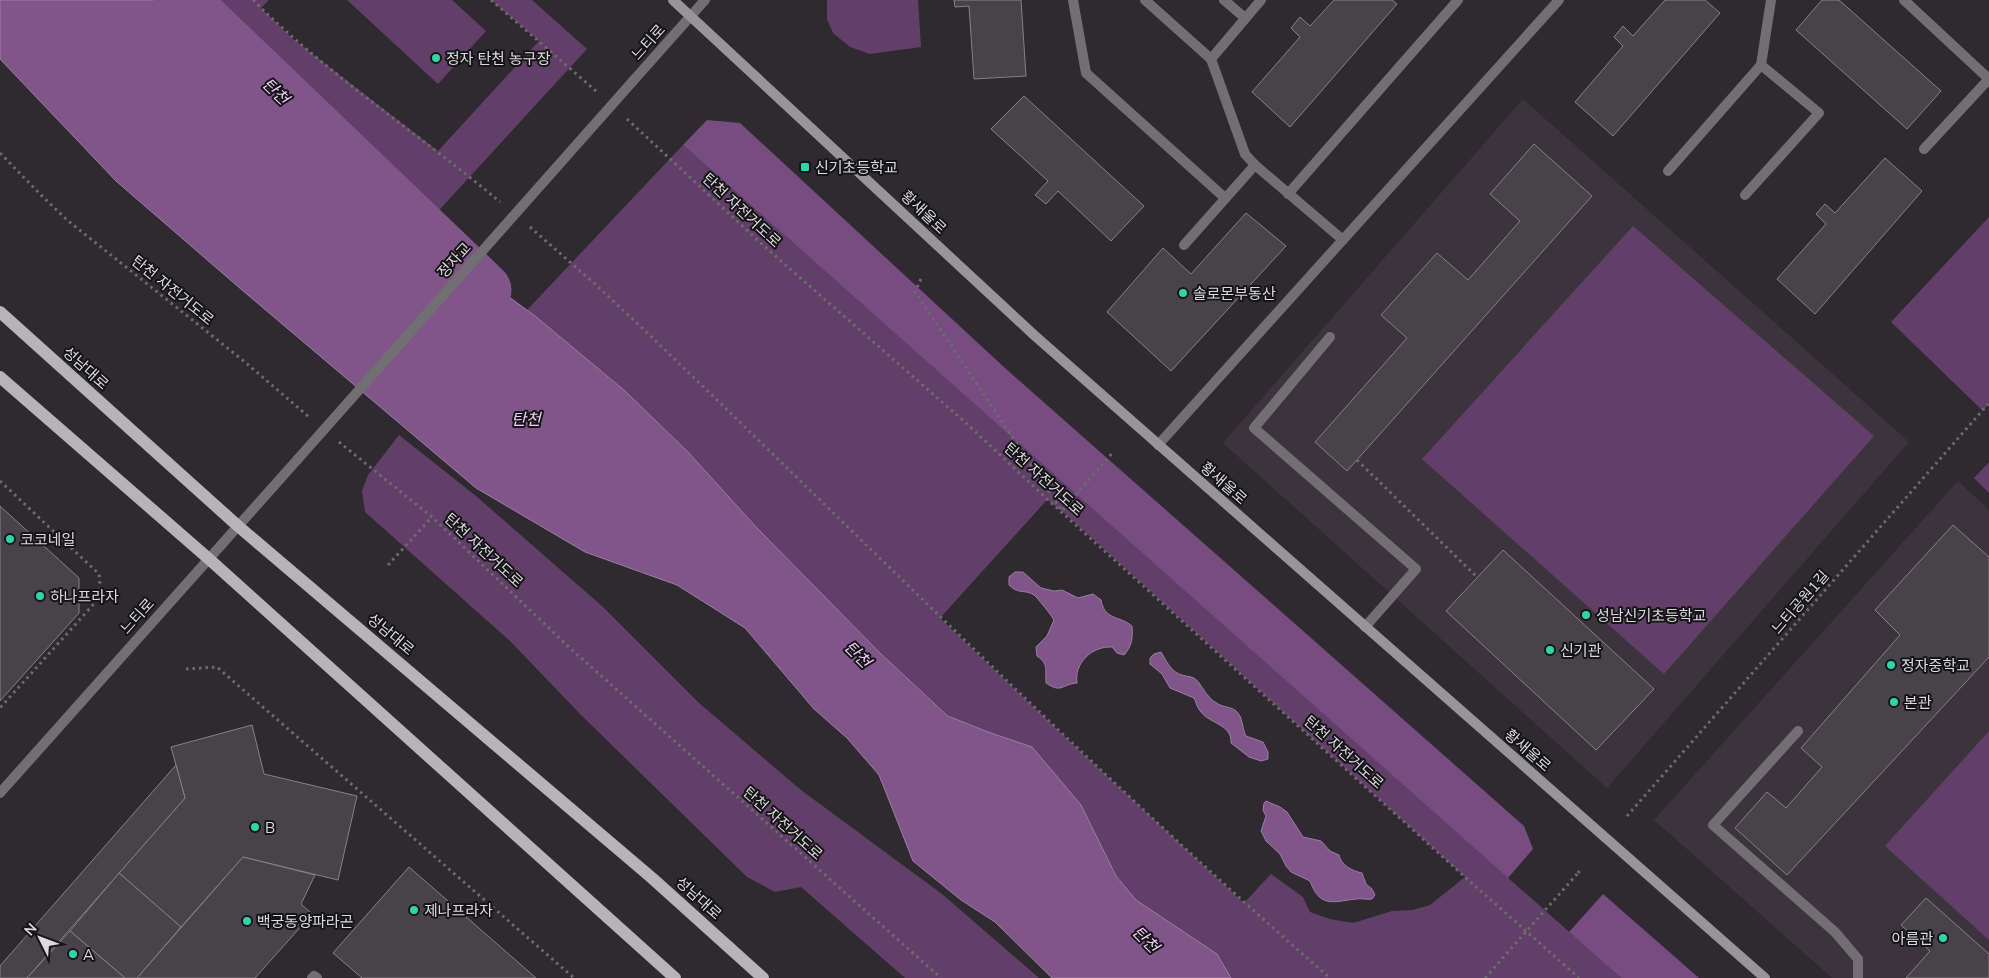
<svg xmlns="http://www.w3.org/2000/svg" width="1989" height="978" viewBox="0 0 1989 978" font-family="Mulish,'Noto Sans KR',sans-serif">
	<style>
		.built { fill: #3c343d }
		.green { fill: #613f69; fill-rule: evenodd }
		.forest { fill: #774c80 }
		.water { fill: #80558a; stroke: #9c7da3 }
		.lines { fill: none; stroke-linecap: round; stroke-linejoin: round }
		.river { stroke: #80558a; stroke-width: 55 }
		.building { fill: #474348; stroke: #868187 }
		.path { stroke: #6e6b6f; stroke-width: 3; stroke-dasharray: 2.5 4; stroke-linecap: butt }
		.service { stroke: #716f72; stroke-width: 10 }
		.minor { stroke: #716f72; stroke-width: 10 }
		.tertiary { stroke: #716f72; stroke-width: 10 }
		.secondary { stroke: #989599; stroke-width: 10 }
		.primary { stroke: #b7b3b8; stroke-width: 12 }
		.path-bridge { stroke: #6e6b6f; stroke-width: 3; stroke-dasharray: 2.5 4; stroke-linecap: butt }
		.tertiary-bridge { stroke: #716f72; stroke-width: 10 }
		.poi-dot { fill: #30d4aa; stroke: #151416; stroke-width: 2 }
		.labels { text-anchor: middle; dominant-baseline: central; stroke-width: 4; stroke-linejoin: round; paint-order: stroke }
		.street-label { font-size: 15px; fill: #dcdadd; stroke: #151416 }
		.poi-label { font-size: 15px; fill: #dcdadd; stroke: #151416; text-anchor: start }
		.water-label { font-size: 16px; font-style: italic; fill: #f2cbfa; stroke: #151416 }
	</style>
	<rect width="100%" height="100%" fill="#2e2a2f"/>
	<g class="built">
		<polygon points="1523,99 1909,442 1607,788 1223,443"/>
		<polygon points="1958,481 1989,510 1989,978 1832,978 1654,820"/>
	</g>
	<g class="green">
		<polygon points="163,0 269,0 261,8 293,39 438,151 539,41 491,0 532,0 587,49 420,231 368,193 269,111"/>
		<polygon points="347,0 452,0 486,31 438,84"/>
		<polygon points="827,0 918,0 921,47 870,54 850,47 833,33 827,19"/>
		<path d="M683 145 1621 978H1231L1217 954 1136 900 1116 876 1081 805 988 732 949 716 881 654 757 528 688 452 625 391 527 310ZM1047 500 1062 511 1465 877 1430 905 1412 910 1392 911 1353 923 1330 919 1310 912 1303 897 1271 874 1244 903 1082 753 940 618Z"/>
		<polygon points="1989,217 1989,403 1983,411 1891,322"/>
		<polygon points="1633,226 1874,436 1664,674 1422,459"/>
		<polygon points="399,435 476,496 602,606 699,703 801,790 942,894 1039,978 905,978 801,887 775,892 747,877 581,715 510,641 365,512 362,491 368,475"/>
		<polygon points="1989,462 1989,493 1974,478"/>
		<polygon points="1989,731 1989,940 1885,846"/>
	</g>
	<g class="forest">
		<polygon points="707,120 740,123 1005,368 1524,826 1533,849 1508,878 683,145"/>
		<polygon points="1603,894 1699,978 1621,978 1569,932"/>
	</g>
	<g class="water">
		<polygon points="0,0 163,0 269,111 368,193 535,316 625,391 688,452 757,528 881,654 948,716 988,732 1032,747 1081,805 1116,876 1136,900 1217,954 1231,978 1052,978 995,922 961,900 913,861 879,775 847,738 814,709 745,628 677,585 585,552 476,488 242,290 116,181 0,59"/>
		<path d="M1015 572H1023L1041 588 1054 591 1062 590 1078 598 1093 594 1101 600C1105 621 1119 615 1132 626 1133 638 1132 646 1124 655L1117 653 1112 647C1092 646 1074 663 1077 683 1062 684 1062 694 1046 683 1045 670 1049 664 1037 656L1036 647 1047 636 1054 620C1052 616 1037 597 1034 595 1025 589 1019 595 1009 585V577Z"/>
		<path d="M1161 652C1166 660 1170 670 1179 674 1183 676 1189 676 1194 678 1202 683 1204 696 1218 704 1223 707 1232 707 1236 711 1243 716 1242 729 1246 736L1263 742 1268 752V759L1261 761 1249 757 1231 743C1232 724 1210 724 1201 712 1197 708 1196 702 1194 698L1170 688 1162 674 1150 664V658L1154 654Z"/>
		<path d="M1266 801 1280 807 1287 812 1303 837 1321 841 1330 851 1339 855C1341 865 1352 871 1362 873L1366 884 1372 889 1375 895 1372 899C1366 900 1362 898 1356 899 1332 902 1320 908 1310 881L1291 872 1286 866 1280 854 1266 841 1261 831 1266 816 1263 810 1264 803Z"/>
	</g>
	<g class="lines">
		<polyline class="river" points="181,0 484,290"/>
	</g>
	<g class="building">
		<polygon points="954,0 1021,0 1026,76 974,79 969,6 955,7"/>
		<polygon points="1334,0 1392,0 1397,4 1290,127 1252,92 1300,37 1291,28 1300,17 1310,26"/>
		<polygon points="1665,0 1705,0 1720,13 1613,136 1575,102 1623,46 1614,37 1623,26 1633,36"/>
		<polygon points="1822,0 1839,0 1941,91 1907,129 1796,30"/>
		<polygon points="1024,96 1144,206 1111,241 1058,191 1046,204 1035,195 1048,181 991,129"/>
		<polygon points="1534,144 1592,196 1347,471 1315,442 1407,338 1381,315 1437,253 1468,280 1520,221 1490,194"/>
		<polygon points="1885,158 1922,191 1815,314 1777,279 1826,224 1816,214 1825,204 1835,213"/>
		<polygon points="1246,213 1286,246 1171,371 1107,312 1163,248 1191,274"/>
		<polygon points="0,506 79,578 79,613 0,701"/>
		<polygon points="1953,525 1989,557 1989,657 1787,875 1735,828 1767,792 1786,808 1822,767 1801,748 1900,635 1875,610"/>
		<polygon points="1503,550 1654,689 1596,750 1446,611"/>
		<polygon points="252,725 264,774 357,796 338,880 243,857 181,927 119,873 185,798 171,747"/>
		<polygon points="176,765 185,798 27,978 0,978 0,966"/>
		<polygon points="243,857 315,875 301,904 312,914 255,978 137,978"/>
		<polygon points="409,867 536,978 362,978 333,953"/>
		<polygon points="119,873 181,927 137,978 125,978 70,931"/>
		<polygon points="1926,898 1989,954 1989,978 1906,978 1930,951 1901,925"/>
		<polygon points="70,931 125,978 27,978"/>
	</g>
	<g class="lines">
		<g class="path">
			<path d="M253 0C328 75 419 134 500 202"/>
			<polyline points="491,0 596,91"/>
			<polyline points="627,119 765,247 966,423 1047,499 1465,877 1579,978"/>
			<polyline points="0,153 40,194 67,220 245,362 309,417"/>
			<path d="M530 227 596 285 640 326C869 545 1091 770 1330 978"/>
			<polyline points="921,279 915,292 1062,511 1114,451"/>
			<polyline points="339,442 432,517 571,649 941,978"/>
			<polyline points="1357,460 1477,577"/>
			<polyline points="0,481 99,574 101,596 0,708"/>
			<polyline points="388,565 432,517"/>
			<polyline points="186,669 217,667 574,978"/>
			<polyline points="1627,816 1989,403"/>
			<polyline points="1578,873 1581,869"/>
		</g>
		<g class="service">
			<polyline points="1073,0 1086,73 1225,198"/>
			<polyline points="1145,0 1211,59"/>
			<polyline points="1224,0 1245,18"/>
			<polyline points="1261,0 1211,59 1245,154 1255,165 1343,240"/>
			<polyline points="1904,0 1989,79"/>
			<polyline points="1924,149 1989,79"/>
			<polyline points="1668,171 1761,65 1771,0"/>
			<polyline points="1288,194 1458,0"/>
			<polyline points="1745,195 1819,113 1761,65"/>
			<polyline points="1184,245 1255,165"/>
			<polyline points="1330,337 1254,428 1416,569 1365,627"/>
			<polyline points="1158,445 1559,0"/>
			<polyline points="1798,731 1713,825 1835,932 1858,959 1858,978"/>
		</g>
		<polyline class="minor" points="312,978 314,976 317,978"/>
		<g class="tertiary">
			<polyline points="633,81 705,0"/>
			<polyline points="0,793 297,460"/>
		</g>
		<polyline class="secondary" points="673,0 1034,335 1765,978"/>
		<g class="primary">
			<polyline points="0,312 238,526 652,878 763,978"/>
			<polyline points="0,377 209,559 675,978"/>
		</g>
		<polyline class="path-bridge" points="1485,978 1578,873"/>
		<polyline class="tertiary-bridge" points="297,460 633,81"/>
	</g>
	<g class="poi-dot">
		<circle cx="436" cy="58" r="5"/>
		<rect x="800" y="162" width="10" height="10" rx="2.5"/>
		<circle cx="1183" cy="293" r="5"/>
		<circle cx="10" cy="539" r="5"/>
		<circle cx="40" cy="596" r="5"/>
		<circle cx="1586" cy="615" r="5"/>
		<circle cx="1550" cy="650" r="5"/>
		<circle cx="1891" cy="665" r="5"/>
		<circle cx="1894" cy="702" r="5"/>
		<circle cx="255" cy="827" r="5"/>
		<circle cx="414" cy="910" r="5"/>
		<circle cx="247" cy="921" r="5"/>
		<circle cx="1943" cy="938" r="5"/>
		<circle cx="73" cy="954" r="5"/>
	</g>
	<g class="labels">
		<g class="street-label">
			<text transform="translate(648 42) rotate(-48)">느티로</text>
			<text transform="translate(742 210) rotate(43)">탄천 자전거도로</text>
			<text transform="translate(924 212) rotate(43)">황새울로</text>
			<text transform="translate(454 260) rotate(-48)">정자교</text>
			<text transform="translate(173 290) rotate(39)">탄천 자전거도로</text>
			<text transform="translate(86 368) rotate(42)">성남대로</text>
			<text transform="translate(1044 479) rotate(42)">탄천 자전거도로</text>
			<text transform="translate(1224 483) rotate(41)">황새울로</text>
			<text transform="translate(484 550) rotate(43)">탄천 자전거도로</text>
			<text transform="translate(1800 602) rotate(-49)">느티공원1길</text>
			<text transform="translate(137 616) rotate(-48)">느티로</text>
			<text transform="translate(391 634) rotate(40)">성남대로</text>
			<text transform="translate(1528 750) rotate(41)">황새울로</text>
			<text transform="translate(1344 752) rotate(42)">탄천 자전거도로</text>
			<text transform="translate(783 823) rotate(42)">탄천 자전거도로</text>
			<text transform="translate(699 898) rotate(42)">성남대로</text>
		</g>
		<g class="poi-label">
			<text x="446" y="58">정자 탄천 농구장</text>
			<text x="815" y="167">신기초등학교</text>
			<text x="1193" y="293">솔로몬부동산</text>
			<text x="20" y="539">코코네일</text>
			<text x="50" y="596">하나프라자</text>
			<text x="1596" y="615">성남신기초등학교</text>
			<text x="1560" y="650">신기관</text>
			<text x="1901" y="665">정자중학교</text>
			<text x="1904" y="702">본관</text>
			<text x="265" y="827">B</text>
			<text x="424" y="910">제나프라자</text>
			<text x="257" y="921">백궁동양파라곤</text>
			<text x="1933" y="938" text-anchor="end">아름관</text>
			<text x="83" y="954">A</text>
		</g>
		<g class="water-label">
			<text transform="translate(276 91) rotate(44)">탄천</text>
			<text x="526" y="419">탄천</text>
			<text transform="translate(858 654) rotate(45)">탄천</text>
			<text transform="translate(1146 939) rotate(45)">탄천</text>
		</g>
	</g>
	<g transform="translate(40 938) rotate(312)" stroke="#151416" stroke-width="4" paint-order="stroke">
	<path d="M0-4L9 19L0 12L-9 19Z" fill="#dcdadd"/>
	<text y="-8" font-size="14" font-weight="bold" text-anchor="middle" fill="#dcdadd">N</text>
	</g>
</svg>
